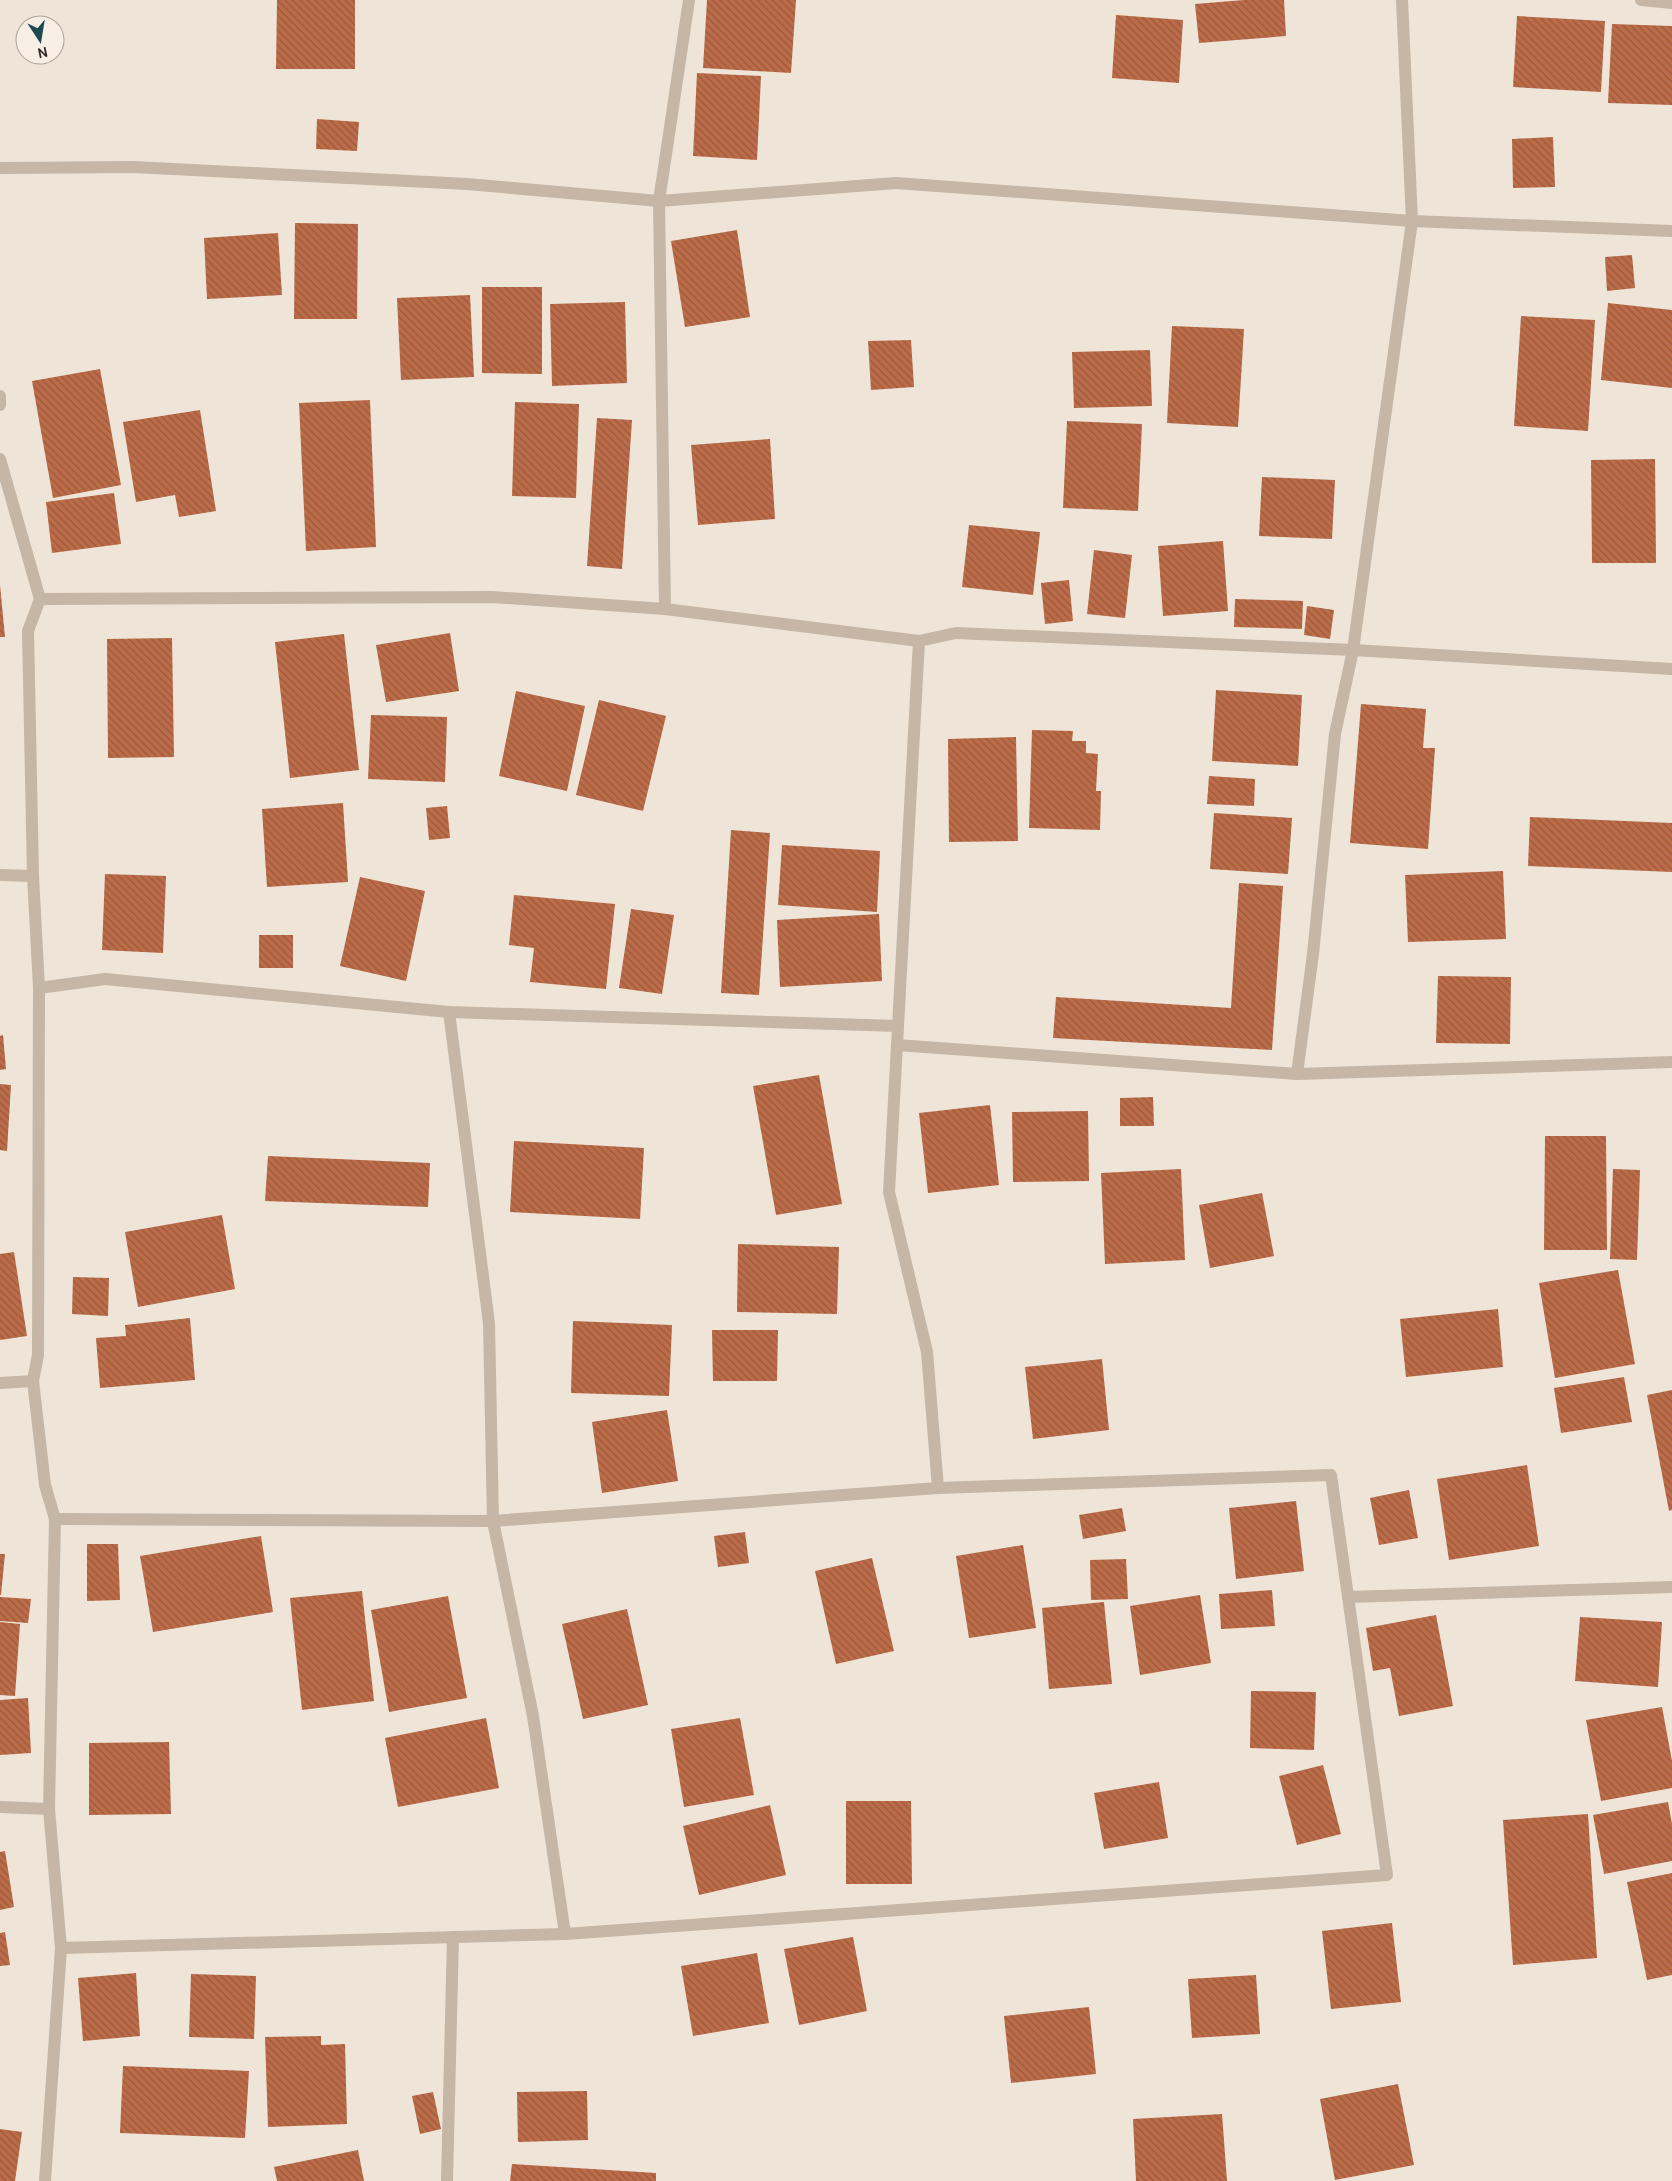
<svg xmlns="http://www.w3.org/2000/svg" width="1672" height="2181" viewBox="0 0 1672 2181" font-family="Cabin,sans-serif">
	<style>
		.building { fill: url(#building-back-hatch) }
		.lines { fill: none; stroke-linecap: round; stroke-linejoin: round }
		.minor { stroke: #c5b6a5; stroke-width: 12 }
	</style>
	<defs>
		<pattern id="building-back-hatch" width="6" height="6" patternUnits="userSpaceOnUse" patternTransform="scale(1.25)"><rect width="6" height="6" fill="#bc6c48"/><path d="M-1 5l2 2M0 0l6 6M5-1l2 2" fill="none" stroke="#99593c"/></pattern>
	</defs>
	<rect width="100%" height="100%" fill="#eee5d8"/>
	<g class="building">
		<polygon points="277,0 355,0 355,69 276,69"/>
		<polygon points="707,0 796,0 791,73 703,68"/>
		<polygon points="1244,0 1284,0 1286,36 1199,43 1195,4"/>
		<polygon points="1116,15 1183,20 1179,83 1112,78"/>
		<polygon points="1517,16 1605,21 1601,92 1513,87"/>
		<polygon points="1612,24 1672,26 1672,105 1608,103"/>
		<polygon points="697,73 761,76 757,160 693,156"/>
		<polygon points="317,119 359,122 357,151 316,149"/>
		<polygon points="1553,137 1555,187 1513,188 1512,139"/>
		<polygon points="295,223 358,224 357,319 294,319"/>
		<polygon points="737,230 750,317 685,327 671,241"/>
		<polygon points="278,233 282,295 207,299 204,238"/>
		<polygon points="1632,255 1635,288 1607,291 1605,257"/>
		<polygon points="482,287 542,287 542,374 482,373"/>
		<polygon points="470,295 474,377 401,380 397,298"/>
		<polygon points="625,302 627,383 552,386 550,304"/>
		<polygon points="1608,303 1672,310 1672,388 1601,380"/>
		<polygon points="1521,316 1595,320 1588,431 1514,426"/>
		<polygon points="1172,326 1244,329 1238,427 1167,423"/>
		<polygon points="911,340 914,387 871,390 868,341"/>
		<polygon points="1150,350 1152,406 1074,408 1072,352"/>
		<polygon points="100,369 121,485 53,498 32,381"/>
		<polygon points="370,400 376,547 306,551 299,403"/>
		<polygon points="515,402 579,404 576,498 512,496"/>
		<polygon points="200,410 216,511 179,517 175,495 136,502 123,422"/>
		<polygon points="597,418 632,420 622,569 587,566"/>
		<polygon points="1067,421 1142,424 1138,511 1063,508"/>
		<polygon points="770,439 775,519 698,525 691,445"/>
		<polygon points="1655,459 1656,563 1592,563 1591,460"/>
		<polygon points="1262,477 1335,480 1332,539 1259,536"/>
		<polygon points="114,493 121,544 52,553 46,502"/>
		<polygon points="969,525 1040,532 1033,595 962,587"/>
		<polygon points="1223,541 1228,611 1163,616 1158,546"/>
		<polygon points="1094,550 1132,555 1125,618 1087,614"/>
		<polygon points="1069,580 1073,621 1045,624 1041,583"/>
		<polygon points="0,585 5,637 0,637"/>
		<polygon points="1235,599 1303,601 1302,629 1234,627"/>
		<polygon points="1307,606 1334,610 1330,639 1304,635"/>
		<polygon points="450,633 459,691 386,702 376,645"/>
		<polygon points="344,634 359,770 290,778 275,642"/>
		<polygon points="172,638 174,757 108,758 107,639"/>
		<polygon points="1216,690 1302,695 1298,766 1212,761"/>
		<polygon points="516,691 585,706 567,791 499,776"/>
		<polygon points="599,700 666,716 643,811 576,795"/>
		<polygon points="1361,704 1426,709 1423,748 1435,748 1428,849 1350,843"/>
		<polygon points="371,715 447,717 445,782 368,779"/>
		<polygon points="1032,730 1073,731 1072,741 1086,741 1086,753 1098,754 1096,791 1101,791 1100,830 1029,828"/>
		<polygon points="1016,737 1018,841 949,842 948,739"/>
		<polygon points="1209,776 1255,779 1254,806 1207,804"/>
		<polygon points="343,803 348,882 267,887 262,809"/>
		<polygon points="447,806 450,838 429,840 426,808"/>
		<polygon points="1214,813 1292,818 1288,874 1210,869"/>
		<polygon points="1530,817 1672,823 1672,872 1528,866"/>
		<polygon points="731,830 770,833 759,995 721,993"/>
		<polygon points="782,845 880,851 877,912 778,905"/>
		<polygon points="1503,871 1506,939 1408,942 1405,875"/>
		<polygon points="105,874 166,876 163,953 102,950"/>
		<polygon points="360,877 425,891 406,981 340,966"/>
		<polygon points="1239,883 1283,886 1272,1050 1053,1038 1056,997 1231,1008"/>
		<polygon points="514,895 615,904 606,989 530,982 534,948 509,945"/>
		<polygon points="631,909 674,915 662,994 619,988"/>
		<polygon points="879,914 882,981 780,987 777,920"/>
		<rect x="259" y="935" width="34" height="33"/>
		<polygon points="1438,976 1511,977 1510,1044 1436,1043"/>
		<polygon points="3,1035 6,1069 0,1070 0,1036"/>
		<polygon points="819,1075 842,1204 776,1215 753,1086"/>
		<polygon points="0,1084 11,1085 7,1151 0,1150"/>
		<polygon points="1153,1097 1154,1126 1120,1126 1120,1098"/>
		<polygon points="990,1105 999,1185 928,1193 919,1113"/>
		<polygon points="1088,1111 1089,1181 1013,1182 1012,1112"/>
		<polygon points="1545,1136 1606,1136 1607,1250 1544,1250"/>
		<polygon points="514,1141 644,1148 640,1219 510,1212"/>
		<polygon points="268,1156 430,1163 428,1207 265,1201"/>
		<polygon points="1181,1169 1185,1260 1105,1264 1101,1173"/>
		<polygon points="1613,1169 1640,1170 1637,1260 1610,1259"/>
		<polygon points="1262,1193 1274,1256 1210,1268 1199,1205"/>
		<polygon points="222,1215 235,1289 138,1307 125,1232"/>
		<polygon points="738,1244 839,1247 837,1314 737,1312"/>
		<polygon points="14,1252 27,1336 0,1340 0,1254"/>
		<polygon points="1618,1270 1635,1364 1555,1378 1539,1283"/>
		<polygon points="73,1277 109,1278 108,1316 72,1314"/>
		<polygon points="1498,1309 1503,1367 1406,1377 1400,1319"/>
		<polygon points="190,1318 195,1380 100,1388 96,1338 126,1336 125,1325"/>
		<polygon points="573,1321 672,1325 669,1396 571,1393"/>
		<polygon points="712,1330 778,1330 777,1381 713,1381"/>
		<polygon points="1102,1359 1109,1430 1033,1439 1025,1367"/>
		<polygon points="1624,1377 1632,1422 1561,1433 1554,1388"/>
		<polygon points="1672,1390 1672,1510 1669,1511 1647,1395"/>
		<polygon points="667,1410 678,1481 602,1493 592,1422"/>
		<polygon points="1527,1465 1539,1546 1449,1560 1437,1479"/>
		<polygon points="1409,1490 1418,1538 1379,1545 1370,1498"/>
		<polygon points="1296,1501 1304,1571 1236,1579 1229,1508"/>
		<polygon points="1122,1508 1126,1531 1083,1539 1079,1515"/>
		<polygon points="745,1532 749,1563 718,1567 714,1536"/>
		<polygon points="261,1536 273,1612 153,1632 140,1556"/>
		<polygon points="87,1544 118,1544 120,1600 87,1601"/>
		<polygon points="1023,1545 1036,1628 969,1638 956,1556"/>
		<polygon points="0,1554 5,1554 1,1595 0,1595"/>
		<polygon points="872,1558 894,1651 836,1664 815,1571"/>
		<polygon points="1126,1559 1128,1599 1091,1600 1090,1560"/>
		<polygon points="1272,1590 1275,1626 1221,1629 1219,1594"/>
		<polygon points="362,1591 374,1701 302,1710 290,1598"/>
		<polygon points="1200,1595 1211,1663 1140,1675 1130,1606"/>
		<polygon points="448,1596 467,1698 389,1712 371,1610"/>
		<polygon points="0,1597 31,1599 28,1623 0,1621"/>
		<polygon points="1104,1602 1112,1684 1049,1689 1042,1608"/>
		<polygon points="627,1609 648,1705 583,1719 562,1624"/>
		<polygon points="1436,1615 1453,1706 1399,1716 1390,1668 1373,1671 1366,1628"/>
		<polygon points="1580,1617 1662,1622 1658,1687 1575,1681"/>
		<polygon points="0,1622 20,1624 15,1696 0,1695"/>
		<polygon points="1251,1691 1316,1692 1314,1750 1250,1748"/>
		<polygon points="28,1698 31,1753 0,1755 0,1700"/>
		<polygon points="1662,1707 1672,1761 1672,1788 1601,1801 1586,1720"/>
		<polygon points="486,1718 499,1788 398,1807 385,1738"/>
		<polygon points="740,1718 754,1795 684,1807 671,1729"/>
		<polygon points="169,1742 171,1814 89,1815 89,1743"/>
		<polygon points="1323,1765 1341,1834 1297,1845 1279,1776"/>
		<polygon points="1159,1782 1168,1838 1104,1849 1094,1793"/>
		<polygon points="846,1801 911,1801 912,1884 846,1884"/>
		<polygon points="1668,1802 1672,1824 1672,1861 1604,1874 1593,1815"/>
		<polygon points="770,1805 786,1875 699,1895 683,1826"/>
		<polygon points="1588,1814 1597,1958 1513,1965 1503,1820"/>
		<polygon points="5,1851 14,1907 0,1910 0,1852"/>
		<polygon points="1672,1873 1672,1975 1647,1980 1627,1882"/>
		<polygon points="1392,1923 1401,2002 1331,2009 1322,1931"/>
		<polygon points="5,1932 10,1965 0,1966 0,1933"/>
		<polygon points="853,1937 867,2011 799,2025 784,1949"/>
		<polygon points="757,1953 769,2023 693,2036 681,1966"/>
		<polygon points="136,1973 140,2036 83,2041 78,1978"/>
		<polygon points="191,1974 256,1976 254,2039 189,2037"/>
		<polygon points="1256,1975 1260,2034 1192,2038 1188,1979"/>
		<polygon points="1089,2007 1096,2074 1011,2083 1004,2016"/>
		<polygon points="321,2036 321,2045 345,2044 347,2124 268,2127 265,2037"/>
		<polygon points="123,2066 249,2071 245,2138 120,2133"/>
		<polygon points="1398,2084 1414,2165 1335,2180 1320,2099"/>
		<polygon points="587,2091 588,2140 518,2142 517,2092"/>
		<polygon points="433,2092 441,2129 420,2134 412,2096"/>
		<polygon points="1222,2114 1227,2181 1136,2181 1133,2119"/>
		<polygon points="0,2129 22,2132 15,2181 0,2181"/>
		<polygon points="358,2150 364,2181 277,2181 274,2167"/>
		<polygon points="512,2164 656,2173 656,2181 510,2181"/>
	</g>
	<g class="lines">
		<g class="minor">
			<polyline points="1641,0 1672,3"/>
			<polyline points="0,168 134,167 467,184 659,201 896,183 1412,221 1672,231"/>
			<polyline points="0,396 0,405"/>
			<polyline points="0,459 40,599 28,631 33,876 39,988 38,1355 33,1381 45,1485 55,1519 49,1809 61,1948 45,2181"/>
			<polyline points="40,599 492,597 665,609 919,641 956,633 1353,650 1672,669"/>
			<polyline points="665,609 659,201 689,0"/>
			<polyline points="919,641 889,1192 927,1352 938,1488"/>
			<polyline points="0,875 33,876"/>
			<polyline points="39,988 105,979 449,1012 898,1026"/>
			<polyline points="449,1012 489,1323 493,1521 533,1716 565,1934"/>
			<polyline points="897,1045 1297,1074 1672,1062"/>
			<polyline points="1297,1074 1313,954 1335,734 1353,650 1412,221 1402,0"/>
			<polyline points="0,1383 33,1381"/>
			<polyline points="55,1519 493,1521 938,1488 1331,1475 1387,1875 565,1934 61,1948"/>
			<polyline points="1348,1597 1672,1587"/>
			<polyline points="0,1807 49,1809"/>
			<polyline points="447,2181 453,1937"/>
		</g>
	</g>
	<g transform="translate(40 40) rotate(168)"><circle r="24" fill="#f7efe4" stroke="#a8a098"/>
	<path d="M0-4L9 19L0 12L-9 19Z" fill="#1f4950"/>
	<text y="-8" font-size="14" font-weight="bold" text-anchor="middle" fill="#322a26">N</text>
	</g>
</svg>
